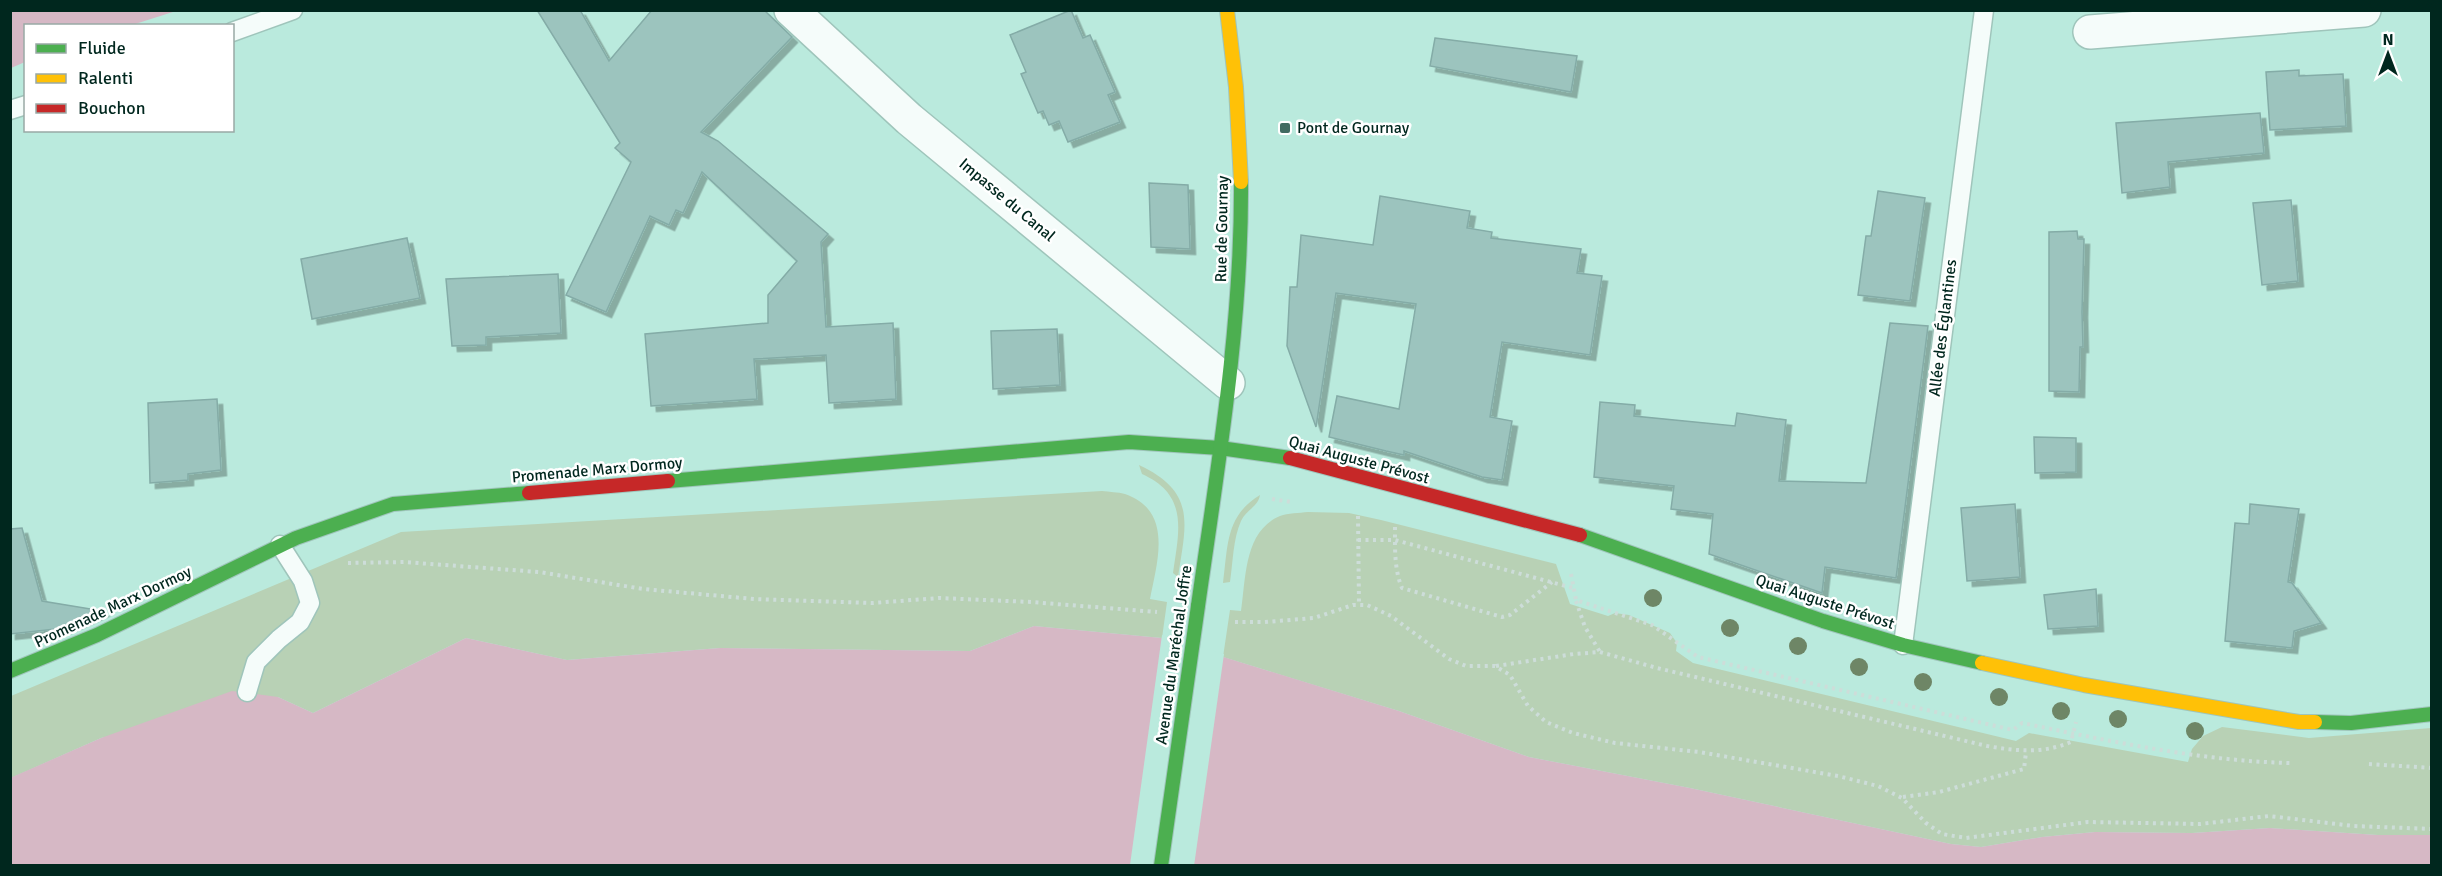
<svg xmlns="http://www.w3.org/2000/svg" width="2442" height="876" viewBox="0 0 2442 876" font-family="Signika,sans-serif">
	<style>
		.green { fill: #b8d1b5 }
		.water { fill: #d6b8c5 }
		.pier { fill: #baeadd }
		.building { fill: #9cc4be; stroke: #84aca7; stroke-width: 1.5; filter: url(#shadow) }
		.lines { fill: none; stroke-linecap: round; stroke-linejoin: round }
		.lane-casing { stroke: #9fc5bb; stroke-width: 21 }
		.street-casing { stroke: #9fc5bb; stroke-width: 36 }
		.fast-casing { stroke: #9fc5bb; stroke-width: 16 }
		.slow-casing { stroke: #9fc5bb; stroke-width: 16 }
		.jam-casing { stroke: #9fc5bb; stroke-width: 16 }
		.path { stroke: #cdddd9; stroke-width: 4; stroke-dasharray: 3 4.5; stroke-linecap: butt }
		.lane { stroke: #f5fcfa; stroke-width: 18 }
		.street { stroke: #f5fcfa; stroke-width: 33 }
		.fast { stroke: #4caf50; stroke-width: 14 }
		.slow { stroke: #ffc107; stroke-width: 14 }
		.jam { stroke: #c62828; stroke-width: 14 }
		.fast-bridge-casing { stroke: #9fc5bb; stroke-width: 16; stroke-linecap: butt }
		.fast-bridge { stroke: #4caf50; stroke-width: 14 }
		.tree { fill: #6e8666 }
		.poi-dot { fill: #416b61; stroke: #fff; stroke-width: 2 }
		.labels { text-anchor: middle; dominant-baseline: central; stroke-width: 5; stroke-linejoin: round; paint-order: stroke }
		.poi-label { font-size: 16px; fill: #00271e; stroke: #fff; text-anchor: start }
		.street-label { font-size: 16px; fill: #00271e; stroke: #fff }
	</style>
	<defs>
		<filter id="shadow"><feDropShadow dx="5.5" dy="5.5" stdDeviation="0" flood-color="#0004"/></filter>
	</defs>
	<rect width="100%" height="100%" fill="#baeadd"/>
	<g class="green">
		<path d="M1139 465C1197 492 1186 524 1178 577L1173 573C1179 531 1189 495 1142 474Z"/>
		<path d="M1102 491C1109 492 1118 492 1125 494 1174 511 1157 562 1150 599L1167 602 1162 638 1034 626 970 651 720 648 567 660 466 638 313 713 278 697 101 738 11 778V696L401 532Z"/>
		<path d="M1260 495C1258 507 1246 510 1241 521 1233 539 1233 562 1230 582L1223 583C1228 547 1225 516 1260 495Z"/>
		<path d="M1308 512 1349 513 1381 520 1556 564 1570 604 1608 616 1615 613 1629 615 1670 633 1677 643 1676 651 1693 663 2016 741 2029 733 2188 762 2192 749 2203 736 2222 727 2309 738 2431 728V835H2378L2270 828 2192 833 2095 832 2042 837 1981 847 1951 844 1690 788 1529 757 1399 711 1223 657 1230 610 1241 611C1246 578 1244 531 1280 516 1288 513 1299 513 1308 512Z"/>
	</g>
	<g class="water">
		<polygon points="10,11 11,10 176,11 132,25 26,26 25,62 11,68"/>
		<polygon points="1034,626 1162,638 1399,711 1529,757 1690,788 1951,844 1981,847 2042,837 2095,832 2192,833 2270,828 2378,835 2431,835 2432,865 11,866 10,778 101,738 232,691 278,697 313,713 466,638 567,660 720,648 970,651"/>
	</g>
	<polygon class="pier" points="1162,635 1224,654 1194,866 1130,865"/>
	<g class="building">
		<polygon points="537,10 580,10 609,61 652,10 764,10 792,37 701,132 718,141 828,234 821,242 826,327 893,323 896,399 829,403 826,355 754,359 757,399 651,406 645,334 768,323 768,295 797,261 702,172 683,213 676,210 669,225 650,216 606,312 566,295 631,162 615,148 620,143"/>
		<polygon points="1071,10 1083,38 1090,35 1115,92 1108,95 1120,122 1068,142 1059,121 1049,125 1043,111 1038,113 1021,74 1026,72 1010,35"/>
		<polygon points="1435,38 1577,56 1571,92 1430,66"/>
		<polygon points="2299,70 2299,76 2343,74 2346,126 2270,130 2266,72"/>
		<polygon points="2260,113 2264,153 2168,162 2170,187 2122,193 2116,123"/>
		<polygon points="1149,183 1188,185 1190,249 1151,247"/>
		<polygon points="1878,191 1925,198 1910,301 1858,295 1866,236 1871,236"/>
		<polygon points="1380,196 1470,211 1467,228 1492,232 1491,238 1581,249 1577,273 1602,276 1590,355 1502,342 1490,417 1512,421 1502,480 1482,477 1404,451 1404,455 1386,451 1329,437 1337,396 1399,409 1416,304 1336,293 1316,427 1287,346 1290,287 1297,287 1301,235 1373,245"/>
		<polygon points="2291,200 2298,281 2262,285 2253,203"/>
		<polygon points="2077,231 2078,239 2084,239 2082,312 2083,347 2080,347 2079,392 2049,391 2049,232"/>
		<polygon points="407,238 420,298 312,319 301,259"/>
		<polygon points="558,274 561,333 486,337 486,345 452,346 446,279"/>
		<polygon points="1890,323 1928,326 1896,578 1825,567 1822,593 1709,554 1713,514 1671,509 1674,486 1594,477 1600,402 1635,405 1634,416 1735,426 1737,413 1786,420 1779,481 1866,483"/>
		<polygon points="1057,329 1060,385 993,389 991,331"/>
		<polygon points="217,399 221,470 188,474 188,480 150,483 148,403"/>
		<polygon points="2034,437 2076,438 2076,472 2035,473"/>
		<polygon points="2015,504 2020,577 1967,581 1961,508"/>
		<polygon points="2250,504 2299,509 2288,582 2292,583 2321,623 2294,631 2292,648 2225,641 2235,523 2249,524"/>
		<polygon points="22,528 42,601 103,611 65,628 10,634 10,529"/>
		<polygon points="2096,589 2098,626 2048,629 2044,595"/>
	</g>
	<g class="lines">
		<defs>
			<g id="lane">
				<polyline points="232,32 293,10"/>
				<polyline points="10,110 26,105"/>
				<polyline points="1903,645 1984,10"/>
				<polyline points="247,692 256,662 279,639 300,622 310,603 303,581 280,545"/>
			</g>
			<g id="street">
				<polyline points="791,10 909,119 1228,383"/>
				<polyline points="2090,32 2364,10"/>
			</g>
			<g id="fast">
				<polyline points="668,481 1129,442 1220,448 1290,458"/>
				<polyline points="1580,535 1823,621 1903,645 1982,663"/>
				<path d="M1198 606C1218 465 1242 325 1241 182"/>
				<polyline points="10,671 97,635 296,538 393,504 529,493"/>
				<polyline points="2315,722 2351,723 2432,714"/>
			</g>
			<g id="slow">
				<polyline points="1227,10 1236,87 1241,182"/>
				<polyline points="1982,663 2084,685 2299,722 2315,722"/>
			</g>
			<g id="jam">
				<polyline points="1290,458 1580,535"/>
				<polyline points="529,493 668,481"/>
			</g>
		</defs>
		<use href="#lane" class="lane-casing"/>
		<use href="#street" class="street-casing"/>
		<use href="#fast" class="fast-casing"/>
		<use href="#slow" class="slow-casing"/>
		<use href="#jam" class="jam-casing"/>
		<g class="path">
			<polyline points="1272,499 1291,502"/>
			<polyline points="1358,516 1359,605"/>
			<path d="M1395 527C1395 547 1394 569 1402 588L1502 617 1510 615 1552 582"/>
			<polyline points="1358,540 1395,540 1573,588"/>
			<polyline points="348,563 404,562 539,572 643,589 754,599 873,603 939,598 1031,602 1157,612"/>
			<path d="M1571 574 1576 600 1652 625 1698 657 2013 730 2022 723C2110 741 2200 761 2290 763"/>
			<polyline points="1576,601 1585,627 1600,652"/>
			<polyline points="1235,622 1265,622 1314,618 1353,605 1367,605 1391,616 1449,659 1466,666 1495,666 1510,675 1528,706 1546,722 1573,733 1615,743 1699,752 1838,776 1878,786 1902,798 1926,823 1942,834 1966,838 2088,822 2200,824 2269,816 2354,826 2432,829"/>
			<path d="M1496 666 1574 654 1600 652 1657 668 1987 746C2016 751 2043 754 2071 742L2076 722"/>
			<polyline points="2369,764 2432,768"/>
			<polyline points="1903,797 1939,792 2024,769 2026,752"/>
		</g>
		<use href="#lane" class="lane"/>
		<use href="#street" class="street"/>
		<use href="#fast" class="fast"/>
		<use href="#slow" class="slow"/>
		<use href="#jam" class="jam"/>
		<defs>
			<polyline id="fast-bridge" points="1161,866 1198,606"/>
		</defs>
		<use href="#fast-bridge" class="fast-bridge-casing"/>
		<use href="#fast-bridge" class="fast-bridge"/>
	</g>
	<g class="tree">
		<circle cx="1653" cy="598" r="9"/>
		<circle cx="1730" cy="628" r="9"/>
		<circle cx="1798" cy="646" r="9"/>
		<circle cx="1859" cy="667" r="9"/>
		<circle cx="1923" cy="682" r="9"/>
		<circle cx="1999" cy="697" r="9"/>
		<circle cx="2061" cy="711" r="9"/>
		<circle cx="2118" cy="719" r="9"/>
		<circle cx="2195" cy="731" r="9"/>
	</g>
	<rect class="poi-dot" x="1279" y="122" width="12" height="12" rx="3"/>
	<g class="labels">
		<g class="poi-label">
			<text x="1297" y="128">Pont de Gournay</text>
		</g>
		<g class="street-label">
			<text transform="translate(1007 200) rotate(40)">Impasse du Canal</text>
			<text transform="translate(1222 229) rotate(-89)">Rue de Gournay</text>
			<text transform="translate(1943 328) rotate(-83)">Allée des Églantines</text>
			<text transform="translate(1359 460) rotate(15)">Quai Auguste Prévost</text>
			<text transform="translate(597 470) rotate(-5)">Promenade Marx Dormoy</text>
			<text transform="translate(1825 602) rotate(18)">Quai Auguste Prévost</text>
			<text transform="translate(113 607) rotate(-25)">Promenade Marx Dormoy</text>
			<text transform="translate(1174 655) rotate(-82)">Avenue du Maréchal Joffre</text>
		</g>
	</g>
	<rect width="2442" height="876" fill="none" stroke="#00271e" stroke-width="24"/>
	<rect x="24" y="24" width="210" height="108" fill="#ffffff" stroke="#99a9a5" stroke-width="1.5"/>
	<rect x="36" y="44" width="30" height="9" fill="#4caf50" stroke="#99a9a5" stroke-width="1.5"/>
	<text x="78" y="54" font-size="18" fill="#00271e">Fluide</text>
	<rect x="36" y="74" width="30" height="9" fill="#ffc107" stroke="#99a9a5" stroke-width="1.5"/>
	<text x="78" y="84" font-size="18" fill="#00271e">Ralenti</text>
	<rect x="36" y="104" width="30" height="9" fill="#c62828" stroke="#99a9a5" stroke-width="1.5"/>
	<text x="78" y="114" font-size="18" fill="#00271e">Bouchon</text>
	<g transform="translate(2388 54)" stroke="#ffffff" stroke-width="4.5" paint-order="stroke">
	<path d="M0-4.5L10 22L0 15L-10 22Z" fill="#00271e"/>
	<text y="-9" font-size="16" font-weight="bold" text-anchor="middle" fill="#00271e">N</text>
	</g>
</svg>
